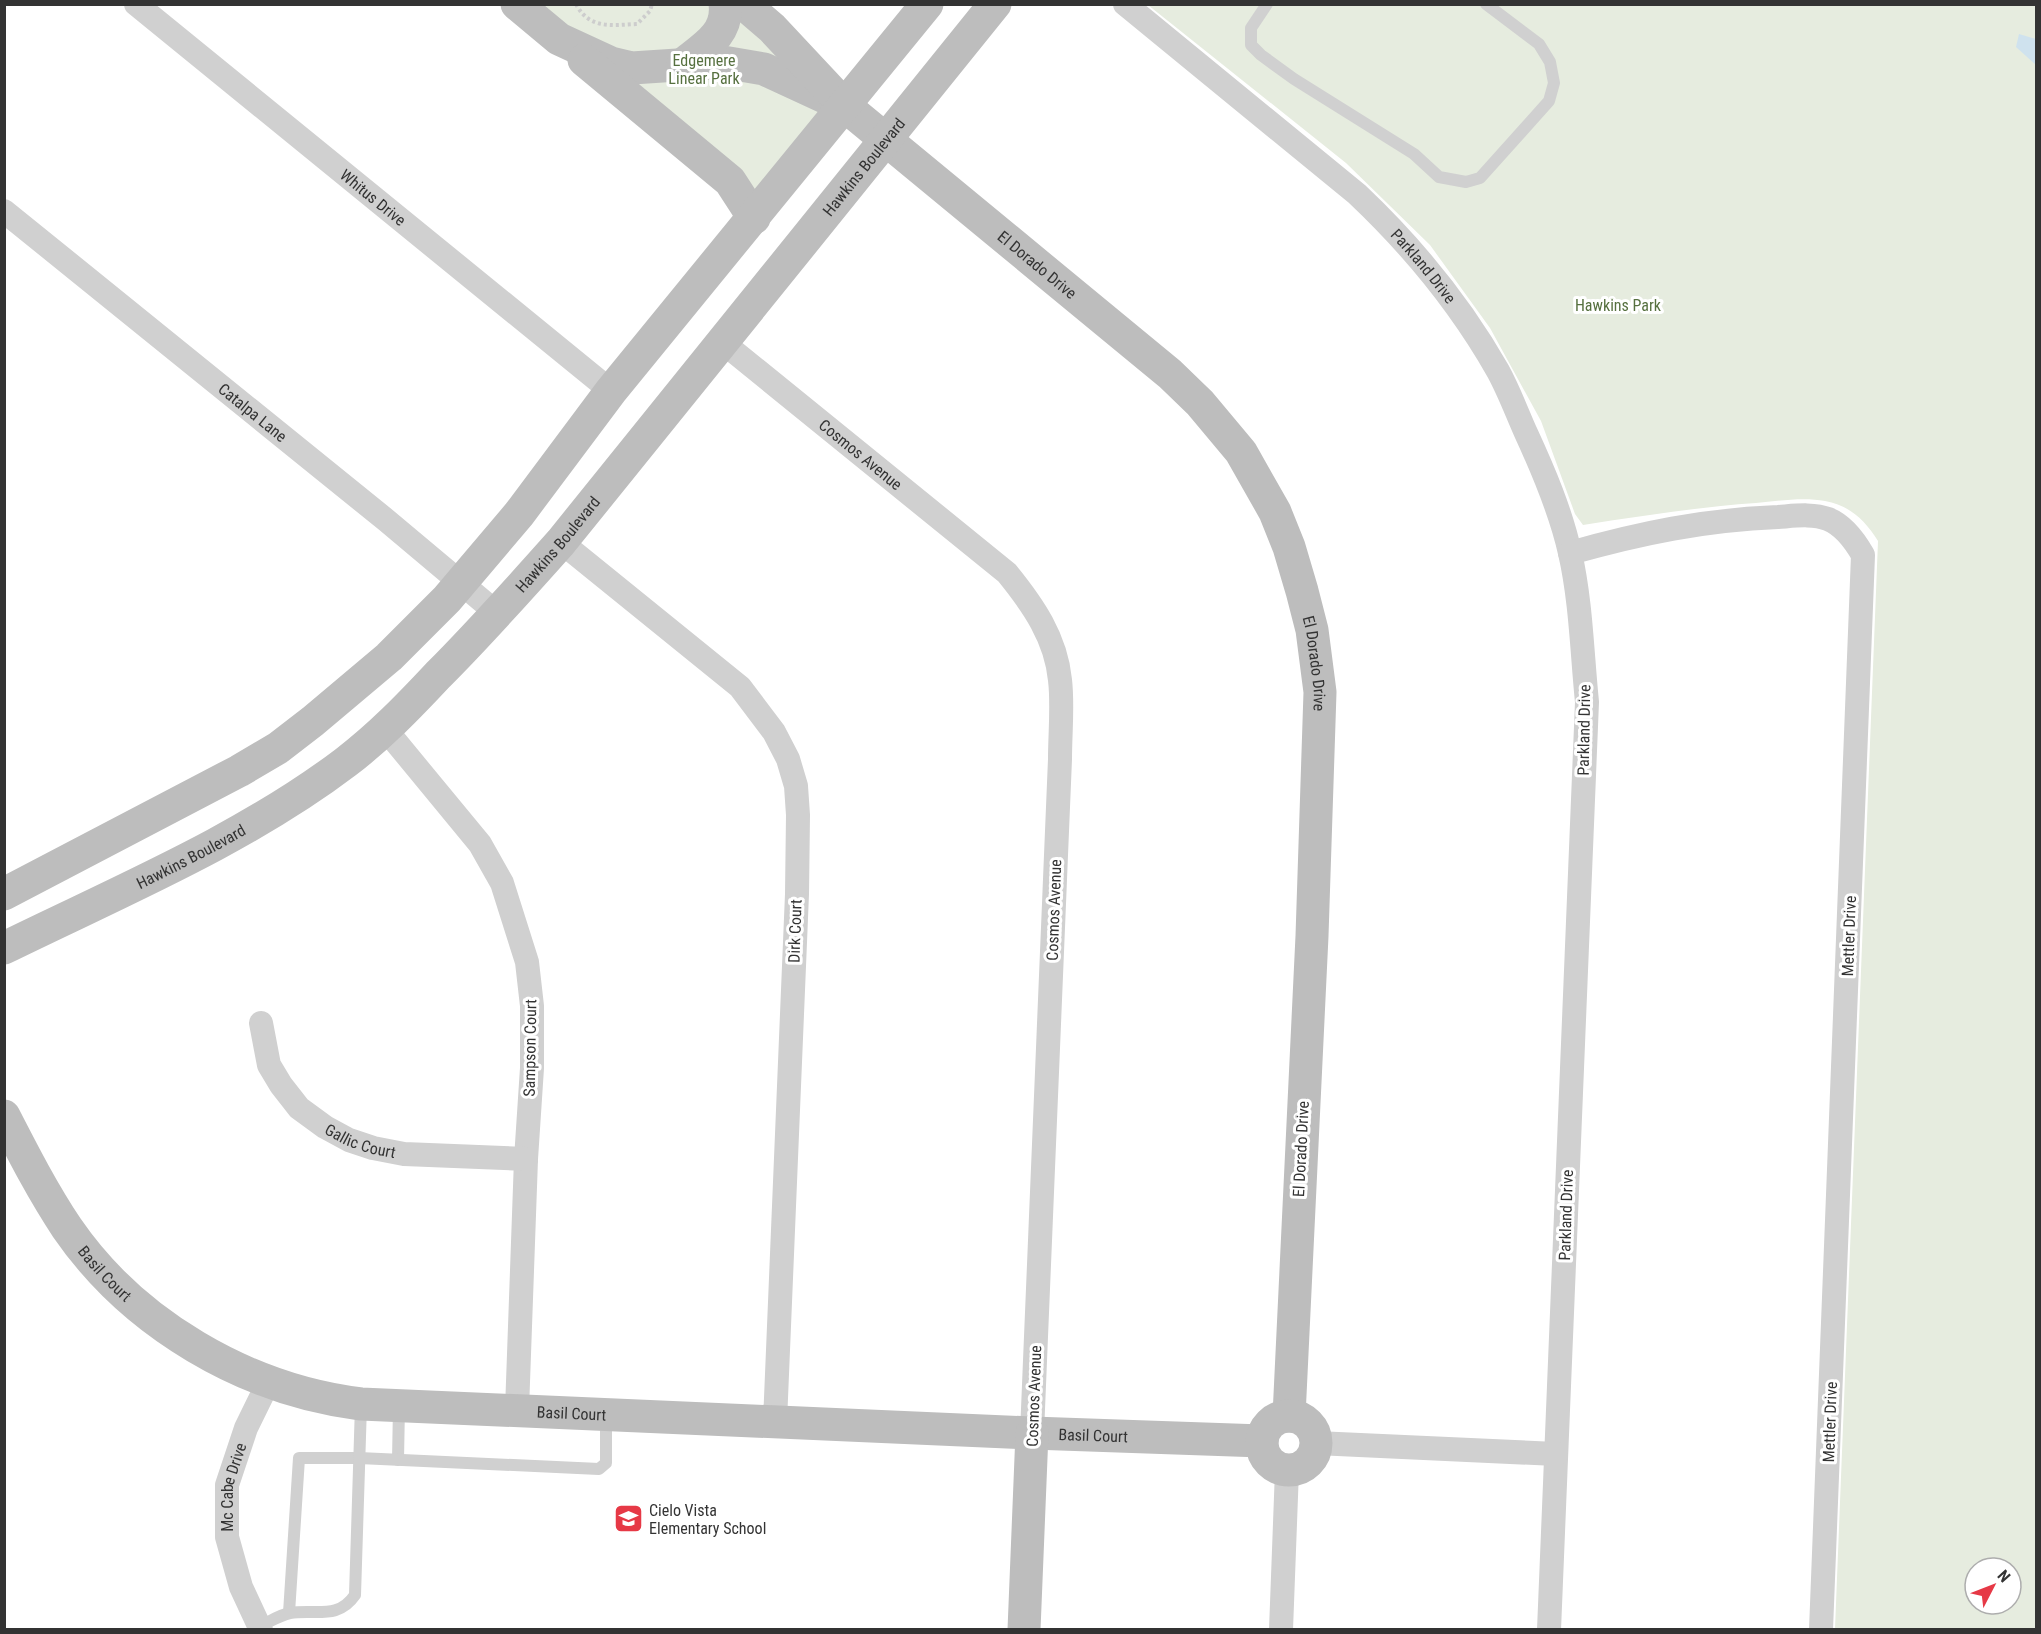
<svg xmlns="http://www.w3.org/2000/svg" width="2041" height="1634" viewBox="0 0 2041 1634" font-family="'Roboto Condensed',sans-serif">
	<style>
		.green { fill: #e6ecdf; fill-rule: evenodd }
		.water { fill: #cfe2ee }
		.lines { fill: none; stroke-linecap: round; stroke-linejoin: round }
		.path { stroke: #cdcdcd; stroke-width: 4; stroke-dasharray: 3 3; stroke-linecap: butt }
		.lane { stroke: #d0d0d0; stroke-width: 12 }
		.street { stroke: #d0d0d0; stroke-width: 24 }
		.secondary { stroke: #bdbdbd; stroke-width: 33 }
		.labels { text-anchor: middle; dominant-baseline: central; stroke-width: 6; stroke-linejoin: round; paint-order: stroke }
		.park-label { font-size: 16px; fill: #56703f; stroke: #fff }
		.street-label { font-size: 16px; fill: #333; stroke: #fff }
		.poi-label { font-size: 16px; fill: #333; stroke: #fff; text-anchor: start }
	</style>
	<rect width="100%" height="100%" fill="#fff"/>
	<g class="green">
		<polygon points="524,5 725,5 832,96 754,193"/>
		<path d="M1148 5H2036V1629H1835L1878 541C1865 520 1849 505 1825 501 1803 497 1778 501 1756 503 1698 507 1641 516 1583 525L1575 514 1541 421 1490 328 1430 245 1346 163ZM1975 1568H2011V1604H1975Z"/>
	</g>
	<polygon class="water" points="2019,34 2036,39 2036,65 2016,47"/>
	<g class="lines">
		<path class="path" d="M576 4C589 30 613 25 637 24L650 11 652 4"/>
		<g class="lane">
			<polyline points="1267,4 1251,28 1251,45 1261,55 1294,79 1414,154 1439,177 1466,182 1480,178 1549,101 1554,83 1550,62 1539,44 1486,4"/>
			<polyline points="398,1460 399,1406"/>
			<polyline points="289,1613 299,1458 359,1458 599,1469 606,1463 606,1417"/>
			<path d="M260 1626C269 1622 280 1615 290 1613 316 1609 338 1620 355 1595L361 1405"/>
		</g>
		<g class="street">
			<path id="s1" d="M136 4 611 391"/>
			<path id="s2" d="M1125 4 1357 194C1413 247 1460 304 1498 371 1509 391 1517 413 1526 433 1544 472 1561 512 1570 553 1581 601 1582 653 1587 702L1549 1630"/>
			<path id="s3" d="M4 211 386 520 498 614"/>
			<path id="s4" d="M721 341 1007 573C1033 605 1056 638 1060 680 1063 705 1060 733 1060 759L1032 1433"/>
			<polyline points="561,542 740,687 774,732 788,759 796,786 798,815 797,894 775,1422"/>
			<path d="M1570 553C1641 533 1704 520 1778 517 1793 516 1813 513 1828 519 1843 525 1855 541 1863 555L1821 1630"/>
			<polyline points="386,730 480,844 502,883 527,962 532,1006 532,1068 526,1159 517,1410"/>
			<path id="s5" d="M261 1023 269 1065 281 1085 299 1108 325 1127 349 1140 373 1148 404 1154 526 1159"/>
			<polyline points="1316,1443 1556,1454"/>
			<path id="s6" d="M261 1630 241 1587 227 1537V1485L246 1428 269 1381"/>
			<polyline points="1281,1630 1287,1470"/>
		</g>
		<g class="secondary">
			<polyline points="517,4 559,39 611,63 632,68 723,62 764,69 829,99"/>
			<path id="s7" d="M744 4 772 28 845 106 1170 374 1200 403 1241 452 1275 512 1289 547 1302 591 1312 630 1320 692 1312 936 1289 1416"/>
			<polyline points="584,60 730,181 754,218"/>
			<path d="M683 64C703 48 729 34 725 4"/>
			<polyline points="4,894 239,771 278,748 313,721 389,657 447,599 519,514 611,391 927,4"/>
			<path id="s8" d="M4 948C118 892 245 839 346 762 380 736 409 706 438 675 481 632 521 587 561 542L995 4"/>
			<path id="s9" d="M4 1116C24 1155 43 1192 67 1228 133 1324 246 1390 361 1404L1032 1433 1262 1441"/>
			<circle cx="1289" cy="1443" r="27"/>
			<polyline points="1024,1630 1032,1433"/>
		</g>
	</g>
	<defs>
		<symbol id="school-square" viewBox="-11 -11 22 22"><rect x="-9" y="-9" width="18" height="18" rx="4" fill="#e63946" stroke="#fff"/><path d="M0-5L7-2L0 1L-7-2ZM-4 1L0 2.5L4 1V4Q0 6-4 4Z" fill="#fff"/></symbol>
	</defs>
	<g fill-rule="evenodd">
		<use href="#school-square" x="612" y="1502" width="33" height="33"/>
	</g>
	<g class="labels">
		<g class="park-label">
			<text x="704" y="60">Edgemere<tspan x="704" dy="18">Linear Park</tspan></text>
			<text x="1618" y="305">Hawkins Park</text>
		</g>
		<g class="street-label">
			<text stroke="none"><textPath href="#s8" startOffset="1180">Hawkins Boulevard</textPath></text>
			<text stroke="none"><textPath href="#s1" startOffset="306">Whitus Drive</textPath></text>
			<text stroke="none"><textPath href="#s7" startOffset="393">El Dorado Drive</textPath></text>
			<text stroke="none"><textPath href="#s2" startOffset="398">Parkland Drive</textPath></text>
			<text stroke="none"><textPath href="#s3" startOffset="320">Catalpa Lane</textPath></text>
			<text stroke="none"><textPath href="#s4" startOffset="180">Cosmos Avenue</textPath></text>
			<text stroke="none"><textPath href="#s8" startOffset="694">Hawkins Boulevard</textPath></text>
			<text stroke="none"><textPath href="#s7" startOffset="897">El Dorado Drive</textPath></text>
			<text transform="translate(1584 730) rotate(-89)">Parkland Drive</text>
			<text stroke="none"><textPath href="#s8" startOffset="208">Hawkins Boulevard</textPath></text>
			<text transform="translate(1054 910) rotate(-88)">Cosmos Avenue</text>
			<text transform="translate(795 931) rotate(-88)">Dirk Court</text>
			<text transform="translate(1849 936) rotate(-88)">Mettler Drive</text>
			<text transform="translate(530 1048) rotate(-89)">Sampson Court</text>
			<text stroke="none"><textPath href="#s5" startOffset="166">Gallic Court</textPath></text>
			<text transform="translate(1301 1149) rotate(-87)">El Dorado Drive</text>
			<text transform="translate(1566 1215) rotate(-88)">Parkland Drive</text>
			<text stroke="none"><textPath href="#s9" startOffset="188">Basil Court</textPath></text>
			<text transform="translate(1034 1396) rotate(-88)">Cosmos Avenue</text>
			<text stroke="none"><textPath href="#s9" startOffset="692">Basil Court</textPath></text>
			<text transform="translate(1830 1422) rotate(-88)">Mettler Drive</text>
			<text stroke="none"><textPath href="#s9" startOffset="1214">Basil Court</textPath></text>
			<text stroke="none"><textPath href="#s6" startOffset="150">Mc Cabe Drive</textPath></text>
		</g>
		<g class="poi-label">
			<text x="649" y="1510">Cielo Vista<tspan x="649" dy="18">Elementary School</tspan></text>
		</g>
	</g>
	<rect width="2041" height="1634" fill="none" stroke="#333333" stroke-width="12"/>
	<g transform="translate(1993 1586) rotate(48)"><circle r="28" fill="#ffffff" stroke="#adadad" stroke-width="1.5"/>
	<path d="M0-4.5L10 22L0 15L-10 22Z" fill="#e63946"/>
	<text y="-9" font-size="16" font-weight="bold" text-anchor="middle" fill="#333333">N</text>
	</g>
</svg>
